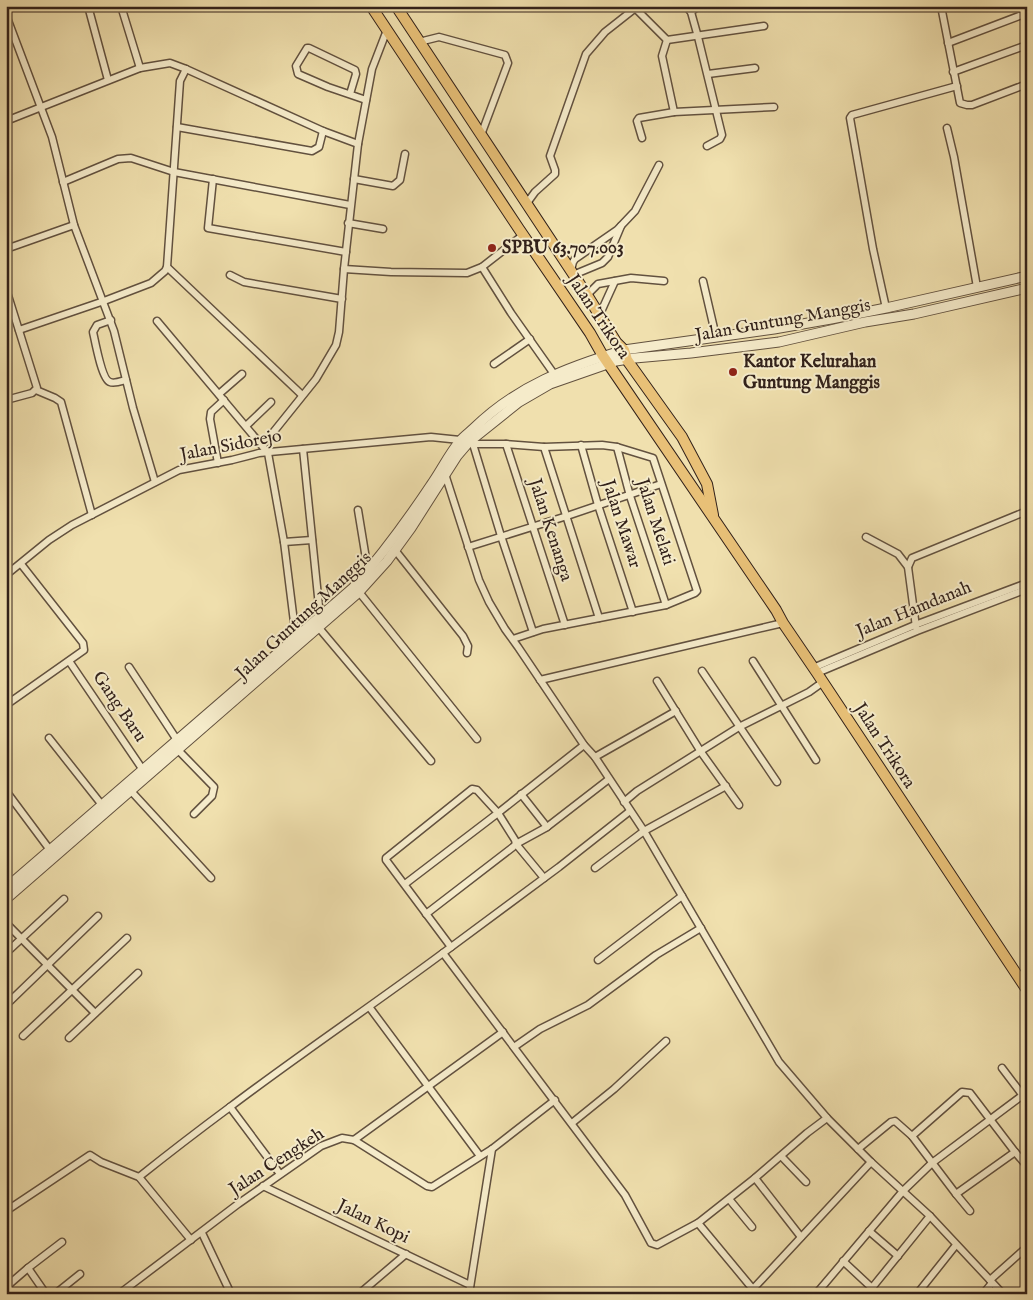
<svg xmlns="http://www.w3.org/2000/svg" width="1033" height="1300" viewBox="0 0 1033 1300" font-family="'IM FELL English',serif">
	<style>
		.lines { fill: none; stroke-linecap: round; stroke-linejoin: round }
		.minor-casing { stroke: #62513f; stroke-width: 9 }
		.tertiary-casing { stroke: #62513f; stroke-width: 11 }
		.primary-casing { stroke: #32211a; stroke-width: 12 }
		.minor { stroke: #f5ebca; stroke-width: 6 }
		.tertiary { stroke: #f5ebca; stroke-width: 9 }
		.primary { stroke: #e8c077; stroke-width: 10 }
		.poi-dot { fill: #8f2418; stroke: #f5ebca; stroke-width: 2 }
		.labels { text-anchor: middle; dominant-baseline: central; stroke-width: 4; stroke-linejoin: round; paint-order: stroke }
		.poi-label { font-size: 18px; font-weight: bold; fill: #32211a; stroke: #f5ebca; text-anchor: start }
		.street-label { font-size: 18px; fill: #32211a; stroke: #f5ebca }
	</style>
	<rect width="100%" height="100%" fill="#f0e0ae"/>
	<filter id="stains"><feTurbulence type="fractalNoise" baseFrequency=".004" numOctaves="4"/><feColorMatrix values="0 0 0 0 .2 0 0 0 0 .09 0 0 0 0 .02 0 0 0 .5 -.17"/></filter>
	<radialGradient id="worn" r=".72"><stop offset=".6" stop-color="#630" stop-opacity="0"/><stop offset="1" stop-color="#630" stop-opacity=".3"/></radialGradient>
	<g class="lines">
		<defs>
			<g id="minor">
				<polyline points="88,6 108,80"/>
				<polyline points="121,6 140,68"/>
				<polyline points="633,6 667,40 764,26"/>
				<polyline points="686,6 691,12 698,37 722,135 720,139 707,146"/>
				<polyline points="941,6 960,103 967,105 972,105 1027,84"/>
				<polyline points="691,12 698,6"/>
				<polyline points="6,15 52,137 74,225 114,331 133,408 155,482"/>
				<polyline points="667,40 662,56 674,112"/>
				<polyline points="419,42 439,37 505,55 508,63 481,135"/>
				<polyline points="948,43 1027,13"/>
				<polyline points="953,72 1027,45"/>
				<polyline points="708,74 755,68"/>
				<polyline points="350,94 356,74 355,70 309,48 307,48 296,66 298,74 328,87 366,100"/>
				<polyline points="6,121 140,68 170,63 186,69 323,131 358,144"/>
				<polyline points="177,127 312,151 319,147 323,131"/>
				<polyline points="947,128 954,157 977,287"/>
				<polyline points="642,138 637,121 639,118 674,112 774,107"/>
				<polyline points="213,179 208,228 346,252"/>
				<polyline points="354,179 393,186 400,180 405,154"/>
				<polyline points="63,182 118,159 131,158 174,172 350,205"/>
				<polyline points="527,203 535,192 555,174 555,170 550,156 586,54 605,32 638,6"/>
				<polyline points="348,223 383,229"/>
				<polyline points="6,249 74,225"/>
				<polyline points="167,267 302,395"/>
				<polyline points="482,267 511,313 554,374"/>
				<polyline points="344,269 391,272 467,273 482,267 523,235"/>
				<polyline points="571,270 573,262 575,259 617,230 635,211 659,165"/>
				<polyline points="230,275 244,282 342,299"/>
				<polyline points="573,275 602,263 608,257 621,226"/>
				<polyline points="703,281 716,337"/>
				<polyline points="6,289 37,388 32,393 6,400"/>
				<polyline points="587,295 598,284 631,278 664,281"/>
				<polyline points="886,308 873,249 850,118 852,115 957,86"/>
				<polyline points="600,314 615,281"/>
				<path d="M111 320 97 325 93 332C95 341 102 380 110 382 114 384 122 381 126 380"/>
				<polyline points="157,321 268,453 284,542 296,638"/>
				<polyline points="19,330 104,301 151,283 165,271 167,267 180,81 186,69"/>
				<polyline points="494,364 530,339"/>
				<polyline points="36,390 55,398 61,402 92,515"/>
				<polyline points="219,394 242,374"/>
				<polyline points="246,426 271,402"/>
				<polyline points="470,443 473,444 501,536 533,632"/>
				<polyline points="473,444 506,444 544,447 602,445 617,447 653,458 697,591 695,593 666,605 543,629 513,639"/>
				<polyline points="506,444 565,625"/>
				<polyline points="263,445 316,379 336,345 339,332 344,269 358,144 372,69 387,30"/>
				<polyline points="581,445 598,505 633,612"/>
				<polyline points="544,447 599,618"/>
				<polyline points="617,447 630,496 666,605"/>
				<polyline points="303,449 320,616"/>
				<polyline points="218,463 210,419 211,412 224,400"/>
				<polyline points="445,474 479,580 489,602 505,629 518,647 584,745 595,757 644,831 779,1062 827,1118 871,1162 930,1216 1003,1294"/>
				<polyline points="358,510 368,571"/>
				<polyline points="866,537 898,554 908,567 916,627"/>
				<polyline points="284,542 312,540"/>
				<polyline points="468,547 567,516 661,484"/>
				<polyline points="395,550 463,636 468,646 467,653"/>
				<polyline points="908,567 912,558 1027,511"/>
				<polyline points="6,575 49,540 72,525 179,470 232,460 259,453 431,437 460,440"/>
				<polyline points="359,592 477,739"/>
				<polyline points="319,628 431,761"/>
				<polyline points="69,661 143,770"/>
				<polyline points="753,661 816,760"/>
				<polyline points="129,667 177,740"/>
				<polyline points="813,668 915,625 1027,583"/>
				<polyline points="702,671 777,782"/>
				<polyline points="817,673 917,631 1027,589"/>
				<polyline points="540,680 783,623"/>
				<polyline points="657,681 701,752 739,805"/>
				<polyline points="6,705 84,650 83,643 21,564"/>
				<polyline points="49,738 102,805"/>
				<polyline points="178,750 214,787 212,796 194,814"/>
				<polyline points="595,757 676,711"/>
				<polyline points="6,791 50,850"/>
				<polyline points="131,791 211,878"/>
				<polyline points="521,794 547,827"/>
				<polyline points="624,802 637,791 739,727 809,692 823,682"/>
				<polyline points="630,811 559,867 443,953 625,1195 651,1243 657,1245 698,1223 755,1178 807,1133 827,1118"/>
				<polyline points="595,868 644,831 726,786"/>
				<polyline points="544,878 516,844 547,827 609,779"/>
				<polyline points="405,884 498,813 477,790 472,789 386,858 386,860 451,947"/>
				<polyline points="426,914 513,847 516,844 515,840 498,813 584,745"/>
				<polyline points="6,923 95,1013"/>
				<polyline points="6,953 64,899"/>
				<polyline points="598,960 682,896"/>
				<polyline points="6,1005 98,916"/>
				<polyline points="370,1008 480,1156"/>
				<polyline points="23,1036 127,938"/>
				<polyline points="69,1038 138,973"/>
				<polyline points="514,1047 540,1029 588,1005 656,955 701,928"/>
				<polyline points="1002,1068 1027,1101"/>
				<polygon points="962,1092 970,1093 1015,1152 956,1194 912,1136"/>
				<polyline points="230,1107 280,1174"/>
				<polyline points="572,1123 614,1089 666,1041"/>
				<polyline points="354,1140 503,1032"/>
				<polyline points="858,1149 891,1122 895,1121 912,1136"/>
				<polyline points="1015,1152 1027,1166"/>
				<polyline points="781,1156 806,1182"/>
				<path d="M139 1177C169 1153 199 1130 230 1107 300 1054 373 1005 443 953"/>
				<polyline points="755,1178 801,1237"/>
				<polyline points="263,1186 470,1285"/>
				<polyline points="956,1194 970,1211"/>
				<polyline points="729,1199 752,1227"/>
				<polyline points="6,1211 90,1155 101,1162 139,1177 191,1240"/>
				<polyline points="698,1223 757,1294"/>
				<polyline points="869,1231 898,1256"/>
				<polyline points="202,1233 231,1294"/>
				<polyline points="843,1261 872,1288"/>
				<polyline points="28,1268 62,1242"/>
				<polyline points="990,1280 1027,1247"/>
				<polyline points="6,1287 28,1268 46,1294"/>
				<polyline points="753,1289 871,1162"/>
				<polyline points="55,1294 80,1274"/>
				<polyline points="119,1294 238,1204 321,1146 342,1138 354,1140 427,1186 432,1187 492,1149 555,1100"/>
				<polyline points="359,1294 406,1254"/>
				<polyline points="469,1294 492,1149"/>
				<polyline points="816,1294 903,1191 932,1163 1027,1092"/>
				<polyline points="867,1294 930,1216"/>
				<polyline points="917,1294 956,1245"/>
				<polyline points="983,1294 992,1283"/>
			</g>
			<g id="tertiary">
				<path d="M6 888 353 588C382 555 407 521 431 485 441 471 449 454 460 441 464 436 470 432 474 428 517 386 568 367 624 350L774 329 831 319 886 308 1027 276"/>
				<polyline points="6,899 359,592 387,561 411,528 457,456 469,442 519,402 550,384 616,361 635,358 691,353 779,342 865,322 914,314 1027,288"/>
			</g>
			<g id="primary">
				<polyline points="371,6 519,229 590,333 603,356 776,610 783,623 817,673 1027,990"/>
				<polyline points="396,6 587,295 616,342 624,350 627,360 682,437 707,484 713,515"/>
			</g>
		</defs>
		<use href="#minor" class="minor-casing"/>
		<use href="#tertiary" class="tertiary-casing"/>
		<use href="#primary" class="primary-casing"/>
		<use href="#minor" class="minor"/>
		<use href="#tertiary" class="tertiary"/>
		<use href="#primary" class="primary"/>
	</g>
	<g class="poi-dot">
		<circle cx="492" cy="248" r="5"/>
		<circle cx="733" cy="372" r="5"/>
	</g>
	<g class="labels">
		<g class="poi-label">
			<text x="502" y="248">SPBU 63.707.003</text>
			<text x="743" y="362">Kantor Kelurahan<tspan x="743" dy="21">Guntung Manggis</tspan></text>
		</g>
		<g class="street-label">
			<text transform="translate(598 317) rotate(56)">Jalan Trikora</text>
			<text transform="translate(783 321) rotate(-10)">Jalan Guntung Manggis</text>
			<text transform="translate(231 446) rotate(-11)">Jalan Sidorejo</text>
			<text transform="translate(655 522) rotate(72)">Jalan Melati</text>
			<text transform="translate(621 524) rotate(72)">Jalan Mawar</text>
			<text transform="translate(550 530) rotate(72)">Jalan Kenanga</text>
			<text transform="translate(914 610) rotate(-22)">Jalan Hamdanah</text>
			<text transform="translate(304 616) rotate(-43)">Jalan Guntung Manggis</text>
			<text transform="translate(119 707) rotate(56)">Gang Baru</text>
			<text transform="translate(884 746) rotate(57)">Jalan Trikora</text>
			<text transform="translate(277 1162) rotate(-33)">Jalan Cengkeh</text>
			<text transform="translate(373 1222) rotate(26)">Jalan Kopi</text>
		</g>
	</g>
	<rect width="1033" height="1300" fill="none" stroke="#f0e0ae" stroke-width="25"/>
	<rect x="8" y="8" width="1018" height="1285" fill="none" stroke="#32211a" stroke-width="2.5"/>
	<rect x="12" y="12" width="1008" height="1275" fill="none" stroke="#32211a"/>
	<rect width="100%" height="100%" filter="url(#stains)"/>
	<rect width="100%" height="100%" fill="url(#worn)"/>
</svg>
